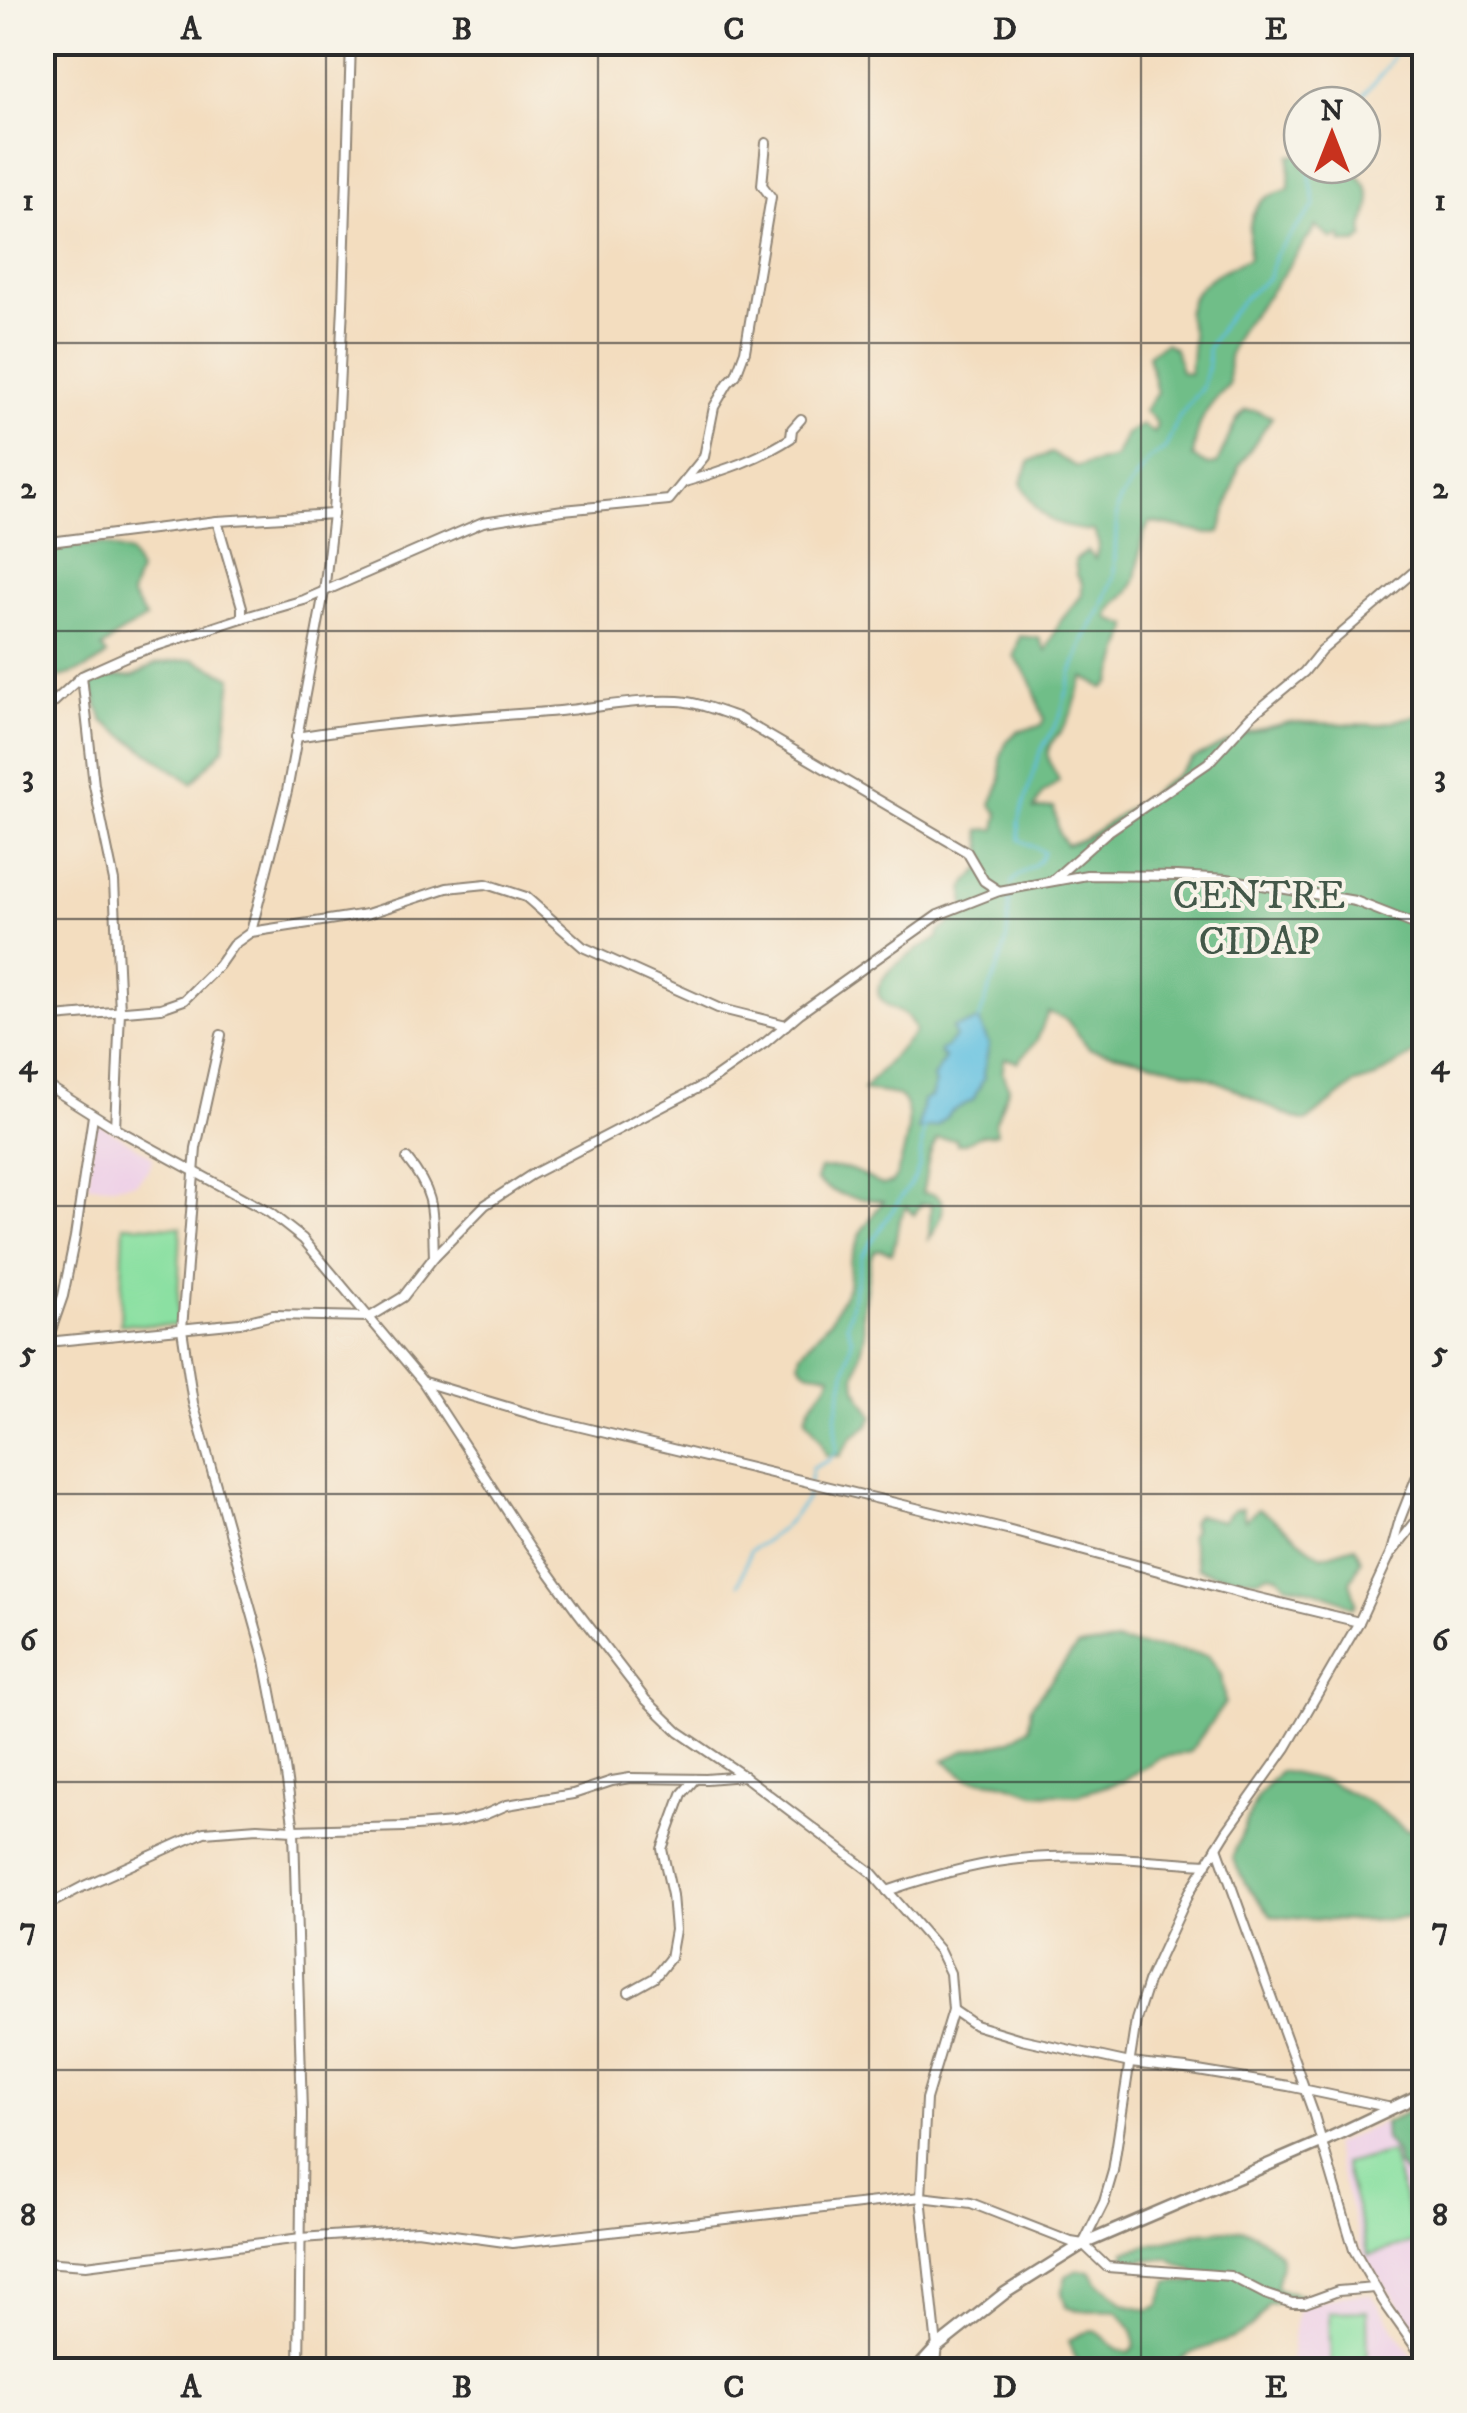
<svg xmlns="http://www.w3.org/2000/svg" width="1467" height="2413" viewBox="0 0 1467 2413" font-family="'IM FELL DW Pica',serif">
	<style>
		.built { fill: #eed0e7 }
		.green { fill: #8be0a2; stroke: #5b8666; stroke-width: 2.5 }
		.forest { fill: #70be88; stroke: #4e745a; stroke-width: 2.5 }
		.water { fill: #61c0e0; stroke: #467686; stroke-width: 2.5 }
		.lines { fill: none; stroke-linecap: round; stroke-linejoin: round }
		.stream { stroke: #61c0e0; stroke-width: 2.5 }
		.street-casing { stroke: #8f8475; stroke-width: 12 }
		.secondary-casing { stroke: #8f8475; stroke-width: 15 }
		.street { stroke: #fff; stroke-width: 8 }
		.secondary { stroke: #fff; stroke-width: 10 }
		.grid { fill: none; stroke: #2b2b2b; stroke-width: 2.5; stroke-opacity: 0.55 }
		.labels { text-anchor: middle; dominant-baseline: central; stroke-width: 8; stroke-linejoin: round; paint-order: stroke }
		.park-label { font-size: 40px; fill: #435849; stroke: #f7f3e8 }
		.neatline { fill: none; stroke: #2b2b2b; stroke-width: 4 }
		.grid-label { font-size: 32px; text-anchor: middle; font-weight: bold; fill: #2b2b2b }
	</style>
	<rect width="100%" height="100%" fill="#f7f3e8"/>
	<filter id="ink" filterUnits="userSpaceOnUse"><feTurbulence type="fractalNoise" baseFrequency=".01" numOctaves="2"/><feDisplacementMap in="SourceGraphic" scale="20" xChannelSelector="R" yChannelSelector="G"/><feConvolveMatrix kernelMatrix="1 2 1 2 8 2 1 2 1" color-interpolation-filters="sRGB"/></filter>
	<filter id="wash" filterUnits="userSpaceOnUse"><feTurbulence type="fractalNoise" baseFrequency=".0048" numOctaves="4" result="noise"/><feDisplacementMap in="SourceGraphic" scale="40" xChannelSelector="R" yChannelSelector="G"/><feGaussianBlur stdDeviation="2.25" result="paint"/><feColorMatrix in="noise" values="0 0 0 0 0 0 0 0 0 0 0 0 0 0 0 0 0 1.4 0 .05"/><feComposite in="paint" operator="in"/></filter>
	<g filter="url(#wash)">
		<rect width="100%" height="100%" fill="#f3ddbf"/>
		<g class="built">
			<polygon points="95,1121 153,1157 149,1169 136,1183 113,1186 88,1185"/>
			<polygon points="1424,2104 1424,2339 1365,2258 1332,2145"/>
			<polygon points="1371,2294 1422,2370 1289,2370 1295,2323 1300,2307 1343,2295"/>
		</g>
		<g class="green">
			<polygon points="124,1225 181,1227 177,1326 120,1324"/>
			<polygon points="1391,2152 1416,2242 1369,2255 1344,2164"/>
			<polygon points="1367,2311 1368,2370 1331,2370 1329,2312"/>
		</g>
		<g class="forest">
			<path d="M1302 154V165C1314 165 1332 162 1344 166 1359 173 1372 188 1370 205 1368 218 1361 224 1364 237L1357 243H1342L1341 236 1333 240 1316 226C1301 248 1286 271 1270 292 1255 312 1237 328 1230 353 1227 363 1229 375 1229 385 1204 409 1197 423 1193 457L1208 465 1217 464 1236 421 1245 410 1257 411 1272 417 1239 466 1220 532 1209 534 1151 522C1137 540 1141 557 1136 578 1131 597 1111 600 1109 619L1129 626 1111 683 1103 688 1084 677C1076 694 1074 715 1062 730 1056 737 1050 742 1048 751 1046 763 1056 770 1059 781L1042 794 1034 809 1054 807 1059 834 1066 845 1083 839 1111 821 1175 776 1193 759 1248 732 1290 722 1376 725 1424 714V1053H1416L1375 1078 1355 1084 1306 1122C1272 1112 1244 1091 1212 1079 1172 1065 1130 1057 1089 1048L1066 1019 1048 1012 1037 1040 1018 1062 1005 1058C1001 1071 1002 1077 1009 1087L995 1123 997 1133C991 1135 985 1134 979 1136 971 1139 968 1144 957 1144L956 1139H937C925 1159 928 1171 922 1193 954 1191 942 1223 929 1239L931 1204H921L914 1215 907 1207C893 1226 900 1233 892 1253L880 1249 875 1251 871 1257 862 1315 865 1335 855 1377 856 1388 873 1416 869 1425 852 1437 840 1456 826 1455 821 1440 806 1418C810 1398 826 1392 831 1375 819 1371 806 1376 799 1362L801 1353 831 1319 848 1287 850 1261 863 1229 883 1201C857 1198 837 1198 816 1180L820 1169C853 1165 855 1172 882 1185L891 1183 896 1177C902 1159 921 1104 895 1095 886 1092 872 1092 863 1090L915 1032C909 1008 892 1014 881 999 865 978 923 946 938 938L939 932 966 911C959 874 971 885 987 861L983 850 980 830 996 829 999 814 991 804 1001 781V756L1007 741 1018 731 1041 726 1044 720 1031 681 1014 656 1020 636 1039 638 1046 651 1059 623 1082 595V583L1077 575 1075 560 1088 551 1095 559 1099 545 1094 531C1054 528 1040 520 1021 483L1030 461 1051 453 1077 467 1115 458 1126 434 1142 425 1154 433 1157 425 1151 416 1144 411 1157 393 1148 355 1165 343 1175 349 1181 372 1190 374C1190 361 1194 346 1192 333 1190 325 1186 318 1188 309 1195 280 1225 270 1249 258 1249 239 1246 210 1266 198 1272 194 1282 192 1289 189L1290 156Z"/>
			<path d="M101 544 130 553 139 571 131 595 146 619 122 632 102 648 107 655C88 672 67 675 43 681V548Z"/>
			<polygon points="193,659 232,677 224,748 192,783 103,721 88,678 134,676 155,664"/>
			<path d="M1242 1508 1245 1520 1258 1509C1282 1521 1298 1543 1322 1556L1355 1546 1361 1560 1350 1582 1356 1602 1353 1607C1332 1594 1310 1588 1287 1585L1279 1576 1269 1574 1258 1579 1214 1574 1198 1568 1190 1536 1194 1530 1191 1522 1197 1515 1222 1521 1233 1510Z"/>
			<path d="M1117 1642C1148 1648 1179 1649 1209 1656L1221 1675 1225 1703 1190 1752 1159 1758 1123 1781 1077 1795 1035 1793 1001 1782 967 1778 944 1760 964 1751 1009 1741 1029 1728 1031 1706 1077 1647Z"/>
			<path d="M1280 1771 1326 1781 1370 1803 1406 1830 1424 1828V1915C1374 1924 1323 1921 1272 1916L1245 1883 1232 1858 1257 1797Z"/>
			<polygon points="1424,2104 1424,2192 1412,2182 1398,2165 1395,2152 1385,2139 1384,2123"/>
			<path d="M1240 2229C1250 2230 1254 2233 1262 2239 1287 2256 1282 2258 1276 2287 1286 2293 1293 2291 1303 2296L1299 2300 1268 2304C1243 2355 1197 2336 1171 2369L1087 2370C1078 2362 1071 2354 1069 2341 1106 2315 1100 2348 1129 2353L1134 2348C1136 2330 1129 2324 1117 2311 1100 2309 1081 2314 1066 2307L1062 2292 1066 2276 1078 2270 1090 2271 1098 2283 1108 2289 1124 2304 1149 2310 1159 2306 1168 2282H1194V2270L1180 2265 1169 2258 1129 2261 1125 2259V2251L1202 2232Z"/>
		</g>
		<polygon class="water" points="979,1021 989,1045 983,1075 984,1078 973,1100 951,1112 937,1126 918,1130 923,1101 931,1097 935,1085 933,1078 945,1058 940,1054 940,1050 947,1046 955,1037 952,1028"/>
		<g class="lines">
			<g class="stream">
				<path d="M1357 105C1364 91 1373 84 1383 72 1391 64 1394 53 1398 42"/>
				<path d="M1011 884C1023 866 1036 871 1044 852L1020 840 1019 821 1040 752 1060 717 1072 673 1086 636 1100 612 1114 575 1117 511 1120 500 1149 460 1165 449 1179 417 1202 387 1208 366V348L1225 321 1243 299 1269 277 1275 255 1315 205 1308 165"/>
				<path d="M979 1021C986 994 1000 969 1006 942 1009 925 1008 909 1010 892"/>
				<polyline points="739,1584 750,1551 783,1528 806,1500 812,1468 829,1460 836,1452 836,1416 852,1339 847,1325 862,1256 915,1177 919,1167 924,1129"/>
			</g>
		</g>
	</g>
	<g filter="url(#ink)">
		<g class="lines">
			<defs>
				<g id="street">
					<path d="M685 482C722 471 759 459 791 438L792 429 801 419"/>
					<polyline points="217,521 242,607 242,618"/>
					<polyline points="42,543 217,521 333,514"/>
					<polyline points="82,676 94,785 114,881 120,1011 115,1128"/>
					<polyline points="42,713 82,676 129,655 242,618 304,600 483,522 563,510 669,500 704,457 714,407 728,383 736,375 745,351 771,197 762,185 766,143"/>
					<path d="M296 737C380 723 463 718 548 712 591 709 635 699 678 701 698 702 718 711 737 717L967 852 984 881 999 891"/>
					<polyline points="1054,879 1106,833 1208,763 1251,716 1304,672 1321,651 1424,563"/>
					<polyline points="251,932 287,791 324,592 333,514 343,306 351,42"/>
					<polyline points="42,1018 161,1008 184,1000 219,965 233,945 251,932 367,914 447,888 486,884 526,897 583,947 718,1008 786,1025"/>
					<polyline points="221,1035 196,1148 182,1329 193,1403 265,1660 284,1761 294,1830 302,2113 299,2370"/>
					<polyline points="42,1082 115,1128 270,1213 303,1239 423,1382 530,1546 577,1611 645,1699 679,1732 744,1776 871,1872 939,1950 950,1973 953,2010 926,2099 921,2197 937,2347 934,2370"/>
					<path d="M407 1159C437 1196 432 1212 434 1257"/>
					<polyline points="47,1342 240,1323 273,1315 370,1317 403,1297 434,1257 485,1205 531,1175 706,1084 766,1042 800,1013 938,915 999,891 1087,875 1177,876 1227,879 1355,901 1424,928"/>
					<polyline points="424,1382 544,1418 1007,1530 1247,1595 1359,1622"/>
					<polyline points="42,1413 46,1410 47,1342 63,1296 75,1237 93,1116"/>
					<polyline points="1393,1551 1424,1511"/>
					<polyline points="1217,1847 1313,2112 1354,2250 1383,2301 1424,2359"/>
					<path d="M887 1891C934 1875 981 1862 1030 1858 1088 1853 1148 1861 1207 1864"/>
					<polyline points="42,1908 82,1887 204,1832 257,1828 294,1830 404,1827 453,1823 484,1815 507,1805 573,1794 612,1781 630,1778 706,1779 744,1776"/>
					<polyline points="629,1992 654,1978 670,1958 675,1930 672,1895 662,1849 682,1794 695,1779"/>
					<polyline points="953,2010 975,2025 1021,2039 1130,2063 1186,2069 1288,2086 1392,2108"/>
					<polyline points="1083,2244 1104,2202 1113,2171 1136,2020 1148,1982 1190,1891 1227,1831 1286,1748 1359,1622 1390,1555 1400,1519 1424,1458"/>
					<polyline points="42,2262 86,2265 301,2238 417,2230 512,2243 921,2197 971,2203 1071,2242 1083,2244 1107,2267 1230,2276 1265,2294 1292,2303 1305,2303 1338,2291 1375,2288"/>
				</g>
				<polyline id="secondary" points="916,2370 937,2347 1005,2293 1083,2244 1321,2142 1424,2093"/>
			</defs>
			<use href="#street" class="street-casing"/>
			<use href="#secondary" class="secondary-casing"/>
			<use href="#street" class="street"/>
			<use href="#secondary" class="secondary"/>
		</g>
	</g>
	<path class="grid" d="M326 42V2370M598 42V2370M869 42V2370M1141 42V2370M42 343H1424M42 631H1424M42 919H1424M42 1206H1424M42 1494H1424M42 1782H1424M42 2070H1424"/>
	<g class="labels">
		<g class="park-label">
			<text x="1259" y="897">CENTRE<tspan x="1259" dy="46">CIDAP</tspan></text>
		</g>
	</g>
	<rect width="1467" height="2413" fill="none" stroke="#f7f3e8" stroke-width="110"/>
	<g transform="translate(1332 135)"><circle r="48" fill="#f7f3e8" stroke="#a5a39c" stroke-width="2.5"/>
	<path d="M0-8L18 38L0 25L-18 38Z" fill="#c8321e"/>
	<text y="-15" font-size="28" font-weight="bold" text-anchor="middle" fill="#2b2b2b">N</text>
	</g>
	<rect x="55" y="55" width="1357" height="2303" class="neatline"/>
	<g class="grid-label">
		<text x="191" y="39">A</text>
		<text x="462" y="39">B</text>
		<text x="734" y="39">C</text>
		<text x="1005" y="39">D</text>
		<text x="1276" y="39">E</text>
		<text x="28" y="210">1</text>
		<text x="1440" y="210">1</text>
		<text x="28" y="498">2</text>
		<text x="1440" y="498">2</text>
		<text x="28" y="786">3</text>
		<text x="1440" y="786">3</text>
		<text x="28" y="1074">4</text>
		<text x="1440" y="1074">4</text>
		<text x="28" y="1362">5</text>
		<text x="1440" y="1362">5</text>
		<text x="28" y="1650">6</text>
		<text x="1440" y="1650">6</text>
		<text x="28" y="1938">7</text>
		<text x="1440" y="1938">7</text>
		<text x="28" y="2225">8</text>
		<text x="1440" y="2225">8</text>
		<text x="191" y="2397">A</text>
		<text x="462" y="2397">B</text>
		<text x="734" y="2397">C</text>
		<text x="1005" y="2397">D</text>
		<text x="1276" y="2397">E</text>
	</g>
</svg>
